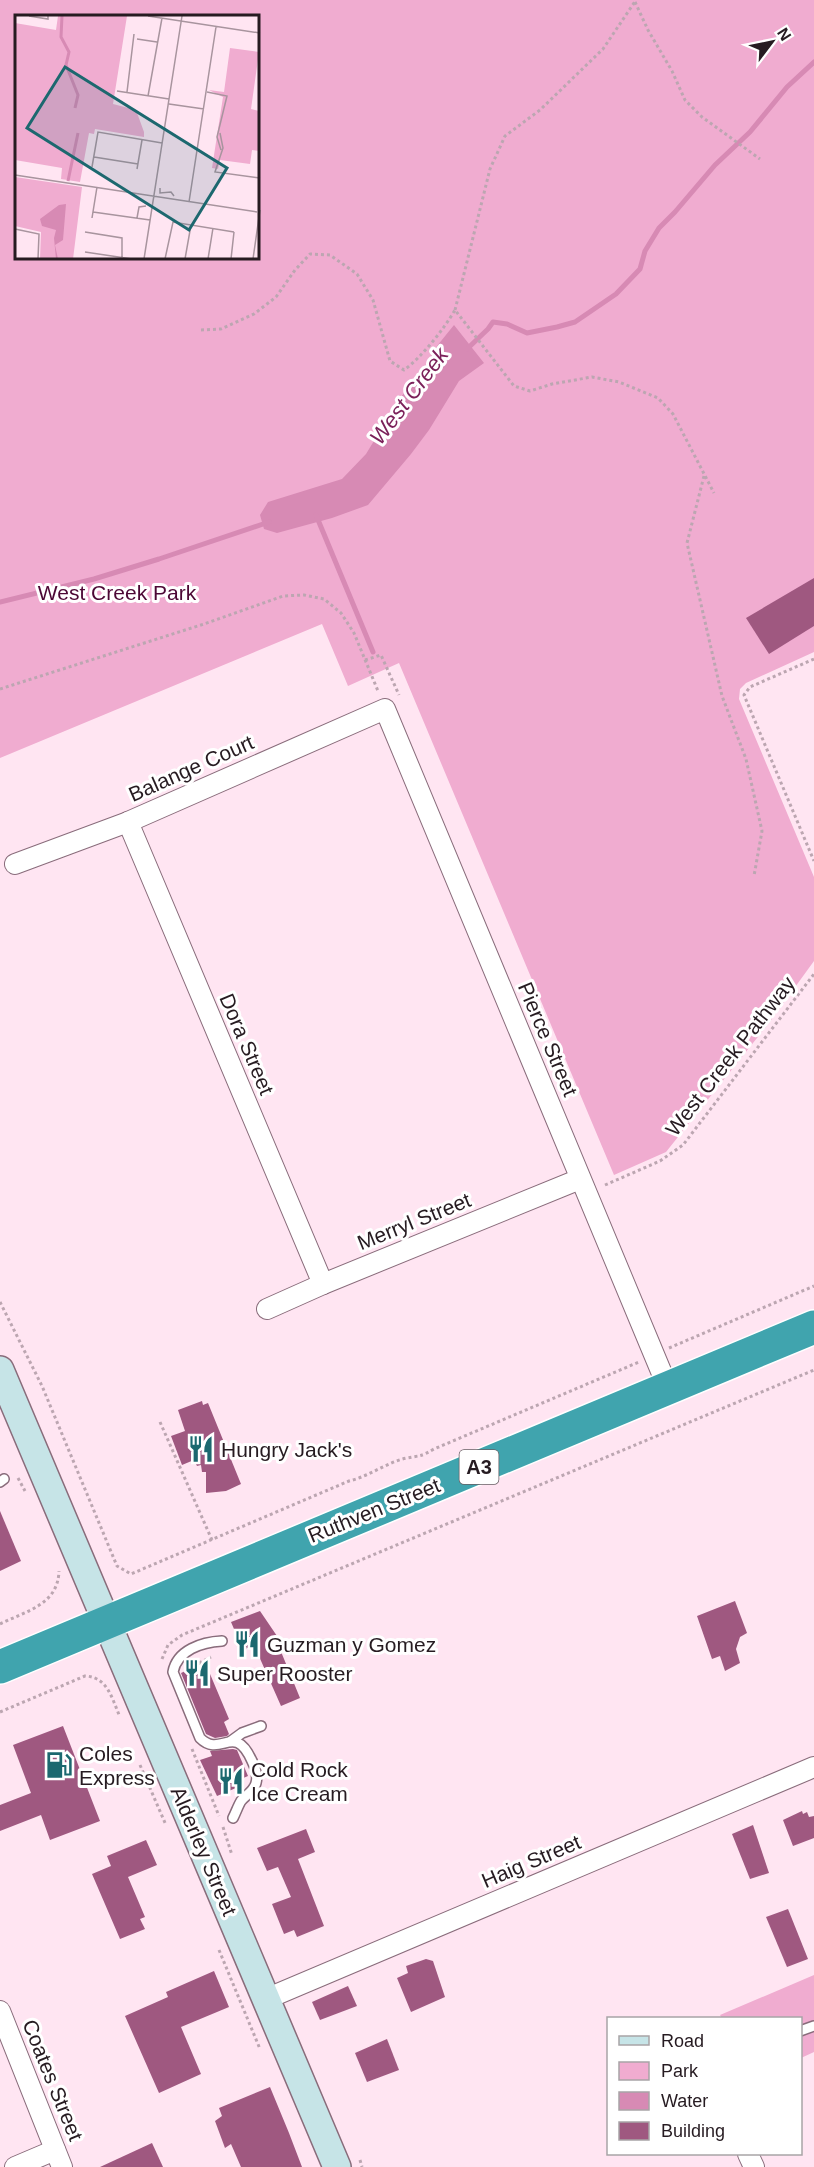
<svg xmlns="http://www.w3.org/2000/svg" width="814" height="2167" viewBox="0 0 814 2167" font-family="Helvetica,sans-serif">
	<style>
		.green { fill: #f0acd0; fill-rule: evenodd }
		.water { fill: #d78ab4 }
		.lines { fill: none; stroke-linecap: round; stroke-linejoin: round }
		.stream { stroke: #d78ab4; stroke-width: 5 }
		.building { fill: #9f5880 }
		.lane-casing { stroke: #896c7b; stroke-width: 12 }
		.street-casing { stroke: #896c7b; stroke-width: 22 }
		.secondary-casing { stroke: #896c7b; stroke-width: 30 }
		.highway-casing { stroke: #fff; stroke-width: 36 }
		.path { stroke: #bca6b1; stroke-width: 3; stroke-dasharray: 3 3; stroke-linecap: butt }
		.lane { stroke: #fff; stroke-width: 9 }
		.street { stroke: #fff; stroke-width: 20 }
		.secondary { stroke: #c6e4e7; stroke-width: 27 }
		.highway { stroke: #40a4ae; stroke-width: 33 }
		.labels { text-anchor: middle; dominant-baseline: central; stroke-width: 6; stroke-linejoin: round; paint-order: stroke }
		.shield { fill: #fff; stroke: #675f64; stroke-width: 1.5 }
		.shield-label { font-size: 20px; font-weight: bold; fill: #261b21 }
		.park-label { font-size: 21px; fill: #4c0735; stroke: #fff }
		.street-label { font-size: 21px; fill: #261b21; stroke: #fff }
		.poi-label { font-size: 21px; fill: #261b21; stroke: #fff; text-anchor: start }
		.water-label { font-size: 22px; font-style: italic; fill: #7b215a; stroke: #fff }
		.inset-river { fill: none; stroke: #d78ab4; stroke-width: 3 }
		.inset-road { fill: none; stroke: #a8949e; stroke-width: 1.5 }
		.view { fill: #1c686f; fill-opacity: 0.15; stroke: #1c686f; stroke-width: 3 }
		.inset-edge { fill: none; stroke: #261b21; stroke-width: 3 }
	</style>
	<rect width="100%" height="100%" fill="#ffe5f2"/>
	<g class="green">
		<path d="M0 0H814V652L746 683 740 689 739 699 814 877V961L769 1023 666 1152 614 1175 399 663 348 686 322 624 0 758ZM16 16H258V258H16Z"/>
		<polygon points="814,1975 814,2052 801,2058 800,2018 722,2018 720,2015"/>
	</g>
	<polygon class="water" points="454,325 484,363 459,381 429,430 411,454 368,505 332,518 277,533 264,529 260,515 268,502 342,479 366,454 400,398 422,373 437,346"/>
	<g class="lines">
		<g class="stream">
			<polyline points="467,349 488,329 493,322 507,324 527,333 557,327 575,322 616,294 640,269 645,251 659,228 675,212 715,165 750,132 787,87 814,62"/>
			<polyline points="316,515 373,652"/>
			<polyline points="0,602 94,579 159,559 269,522"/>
		</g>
	</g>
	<g class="building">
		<polygon points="814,578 814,626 769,654 746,618"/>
		<polygon points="202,1401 203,1405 208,1403 241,1484 226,1491 206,1493 206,1472 202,1472 201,1465 197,1466 194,1460 182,1465 171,1436 185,1431 178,1410"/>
		<polygon points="0,1511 21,1561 0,1571"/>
		<polygon points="735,1601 747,1633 740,1637 736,1649 740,1663 725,1671 720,1656 712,1659 697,1616"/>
		<polygon points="260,1611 277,1636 275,1637 300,1698 281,1706 254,1645 243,1650 231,1622"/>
		<polygon points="205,1662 229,1719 224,1722 229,1734 227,1736 215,1738 206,1734 181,1673"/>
		<polygon points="63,1726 100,1821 50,1840 41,1815 0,1831 0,1805 31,1793 13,1745"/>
		<polygon points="233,1749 237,1750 248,1776 241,1779 243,1785 217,1796 200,1760 212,1756 210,1751"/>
		<polygon points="802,1811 803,1814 807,1812 809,1817 814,1816 814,1838 793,1846 783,1820"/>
		<polygon points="753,1825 769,1873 750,1879 732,1834"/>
		<polygon points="306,1829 315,1852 298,1859 324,1926 297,1937 294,1930 284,1934 272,1904 291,1897 278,1867 267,1871 257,1848"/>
		<polygon points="146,1840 157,1865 128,1877 145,1917 140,1919 145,1929 120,1939 92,1874 111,1866 107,1856"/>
		<polygon points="788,1909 808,1959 787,1967 766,1917"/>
		<polygon points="426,1959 433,1961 445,1997 411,2012 397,1978 408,1973 406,1966"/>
		<polygon points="214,1971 229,2007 181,2027 201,2074 159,2093 125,2016 168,1997 166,1992"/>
		<polygon points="348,1986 357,2006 320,2020 312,2002"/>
		<polygon points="387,2039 399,2070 367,2082 355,2053"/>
		<polygon points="270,2087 289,2133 302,2167 241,2167 231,2144 225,2148 215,2121 222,2116 219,2108"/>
		<polygon points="152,2143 163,2167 100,2167"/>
	</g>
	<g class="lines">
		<defs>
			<g id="lane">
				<polyline points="0,1482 4,1479"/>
				<path d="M222 1641C202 1642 177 1650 173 1672L200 1738C221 1759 234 1721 252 1761 255 1767 258 1776 256 1783 254 1791 246 1795 241 1801 238 1806 236 1812 233 1818"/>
				<polyline points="231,1741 242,1733 261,1726"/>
				<polyline points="800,2031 814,2026"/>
			</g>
			<g id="street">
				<polyline points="128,822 323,1284"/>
				<polyline points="15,864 128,822 385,709 668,1388"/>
				<polyline points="267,1309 323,1284 580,1179"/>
				<polyline points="266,1999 814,1767"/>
				<polyline points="0,2011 62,2167"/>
				<polyline points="748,2154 754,2167"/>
				<polyline points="15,2167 55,2150"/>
			</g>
			<polyline id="secondary" points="0,1370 337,2167"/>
			<polyline id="highway" points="0,1667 814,1327"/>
		</defs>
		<use href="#lane" class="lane-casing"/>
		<use href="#street" class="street-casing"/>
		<use href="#secondary" class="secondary-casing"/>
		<use href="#highway" class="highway-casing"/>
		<g class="path">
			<polyline points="635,2 648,30 672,71 685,100 702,117 760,159"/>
			<polyline points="455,310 490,169 505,136 540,110 603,49 636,0"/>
			<path d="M201 330 221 329 254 314 276 297 295 270 310 254 330 255 357 274 373 300 390 361 404 370C421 358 444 329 455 310L514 386 530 391 552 384 592 377 619 382 658 398 673 414 714 493"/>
			<polyline points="704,476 687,543 722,696 746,759 762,831 754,876"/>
			<polyline points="814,659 750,687 744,695 814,861"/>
			<polyline points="365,660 381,655 399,695"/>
			<polyline points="0,689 204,624 283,596 304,595 324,599 341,613 354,633 378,691"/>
			<polyline points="605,1185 660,1161 683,1145 814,974"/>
			<path d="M0 1302 42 1386 117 1566 131 1574 349 1481C370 1476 387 1462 407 1458 422 1455 420 1457 434 1449L639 1362"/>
			<polyline points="669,1348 814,1286"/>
			<polyline points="160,1422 212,1540"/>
			<polyline points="18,1478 25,1491"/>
			<path d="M0 1624C26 1611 58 1605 59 1571"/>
			<polyline points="162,1659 168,1645 182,1635 814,1370"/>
			<polyline points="199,1663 211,1657"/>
			<path d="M0 1712 85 1676C108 1677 112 1699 120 1717"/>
			<polyline points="192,1749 219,1816"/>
			<polyline points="140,1765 166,1825"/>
			<polyline points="223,1827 232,1855"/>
			<polyline points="219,1950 260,2049"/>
			<polyline points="360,2160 362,2167"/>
		</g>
		<use href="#lane" class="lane"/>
		<use href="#street" class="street"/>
		<use href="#secondary" class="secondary"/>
		<use href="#highway" class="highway"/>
	</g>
	<defs>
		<symbol id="restaurant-bare" viewBox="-9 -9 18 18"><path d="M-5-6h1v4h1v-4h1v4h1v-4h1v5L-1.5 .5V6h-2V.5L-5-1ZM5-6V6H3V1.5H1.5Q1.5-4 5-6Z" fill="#1c686f" stroke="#fff" stroke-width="2.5" paint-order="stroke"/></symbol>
		<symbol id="fuel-bare" viewBox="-9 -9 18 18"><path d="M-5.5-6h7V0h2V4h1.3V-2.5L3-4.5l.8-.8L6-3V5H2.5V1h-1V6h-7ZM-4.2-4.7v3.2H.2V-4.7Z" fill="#1c686f" stroke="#fff" stroke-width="2.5" paint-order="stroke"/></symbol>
	</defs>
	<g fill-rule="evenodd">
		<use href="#restaurant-bare" x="182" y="1430" width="38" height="38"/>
		<use href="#restaurant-bare" x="228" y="1625" width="38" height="38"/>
		<use href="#restaurant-bare" x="178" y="1654" width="38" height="38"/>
		<use href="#fuel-bare" x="40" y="1746" width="38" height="38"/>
		<use href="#restaurant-bare" x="212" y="1762" width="38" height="38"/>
	</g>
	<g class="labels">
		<rect class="shield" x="459.5" y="1450" width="39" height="34" rx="4.5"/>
		<g class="shield-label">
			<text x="479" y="1467">A3</text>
		</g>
		<g class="park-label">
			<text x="117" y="592">West Creek Park</text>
		</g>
		<g class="street-label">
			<text transform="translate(191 768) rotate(-24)">Balange Court</text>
			<text transform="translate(548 1039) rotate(67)">Pierce Street</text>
			<text transform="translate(247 1044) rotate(67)">Dora Street</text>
			<text transform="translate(730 1056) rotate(-52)">West Creek Pathway</text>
			<text transform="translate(414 1221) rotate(-22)">Merryl Street</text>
			<text transform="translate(374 1510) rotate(-22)">Ruthven Street</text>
			<text transform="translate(204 1851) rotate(67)">Alderley Street</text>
			<text transform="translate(531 1861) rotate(-23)">Haig Street</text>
			<text transform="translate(53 2080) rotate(68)">Coates Street</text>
		</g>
		<g class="poi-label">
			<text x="221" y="1449">Hungry Jack's</text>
			<text x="267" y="1644">Guzman y Gomez</text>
			<text x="217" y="1673">Super Rooster</text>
			<text x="79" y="1753">Coles<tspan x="79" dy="24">Express</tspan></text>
			<text x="251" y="1769">Cold Rock<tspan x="251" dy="24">Ice Cream</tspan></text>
		</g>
		<g class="water-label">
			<text transform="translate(409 396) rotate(-53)">West Creek</text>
		</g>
	</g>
	<g transform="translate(15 15)">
		<rect width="244" height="244" fill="#ffe5f2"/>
		<path d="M43 1H112L98 89 121 95 129 117V122L80 114 79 119 74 118 65 167 46 164 47 153 0 145V8L41 15ZM215 33 244 37 236 94 244 96V136L237 135 235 149 205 145 203 154 197 153 208 82 194 75 209 77ZM0 162 67 172 58 244H25L26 217 0 211Z" fill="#f0acd0"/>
		<path d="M51 189 48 225 40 230 43 244H41L39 223 41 215 27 211 25 204 44 190Z" fill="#d78ab4"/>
		<path class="inset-river" d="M47 1 46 22 54 37 51 50 63 80 60 93M53 166 63 118"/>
		<path class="inset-road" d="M14 1 33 4V1M133 1 245 18M122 24 142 27M102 76 154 84M112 77 119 19M192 77 212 81 202 122 206 135M133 81 147 3M154 89 189 94M205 118 208 133 200 157 245 163M79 142 123 149M77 152 83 117 147 128M122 154 127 125M0 160 242 197M145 173V178L156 177 159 181M174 187 201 12M78 197 135 205M77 203 82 172M122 203 124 192 131 191M0 214 24 219 23 244M70 217 107 223V242M70 237 117 244M129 244 167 1M150 244 158 207 219 217M170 244 176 210M193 244 198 213M216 244 219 217M238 244 245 195"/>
		<path class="view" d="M50 52 212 153 174 215 12 113Z"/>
		<rect width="244" height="244" class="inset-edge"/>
	</g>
	<rect x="607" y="2017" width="195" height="138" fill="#ffffff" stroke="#a8a4a6" stroke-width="1.5"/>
	<rect x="619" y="2036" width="30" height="9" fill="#c6e4e7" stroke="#a8a4a6" stroke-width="1.5"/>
	<text x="661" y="2047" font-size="18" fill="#261b21">Road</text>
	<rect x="619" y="2062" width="30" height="18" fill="#f0acd0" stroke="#a8a4a6" stroke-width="1.5"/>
	<text x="661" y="2077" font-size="18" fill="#261b21">Park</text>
	<rect x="619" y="2092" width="30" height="18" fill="#d78ab4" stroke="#a8a4a6" stroke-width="1.5"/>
	<text x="661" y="2107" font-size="18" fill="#261b21">Water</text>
	<rect x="619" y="2122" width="30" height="18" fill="#9f5880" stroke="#a8a4a6" stroke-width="1.5"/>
	<text x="661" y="2137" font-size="18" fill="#261b21">Building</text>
	<g transform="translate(772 42) rotate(58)" stroke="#ffffff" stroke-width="4.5" paint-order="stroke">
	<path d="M0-4.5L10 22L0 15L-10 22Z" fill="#261b21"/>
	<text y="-9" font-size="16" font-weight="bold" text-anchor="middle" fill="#261b21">N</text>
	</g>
</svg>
